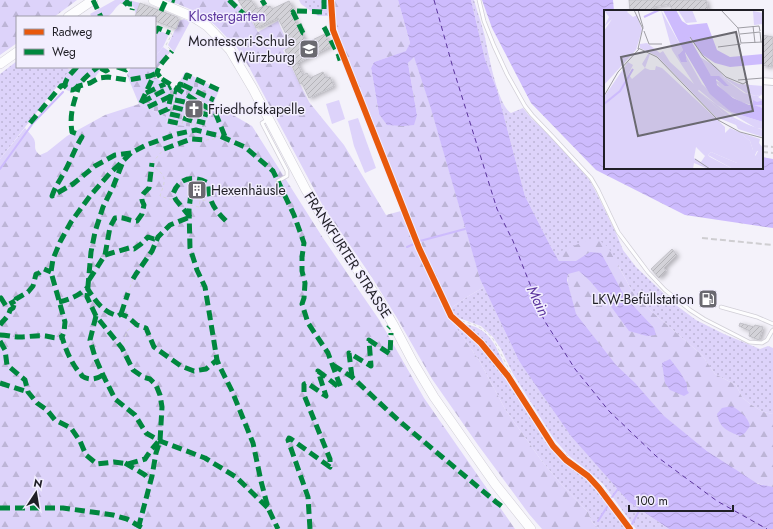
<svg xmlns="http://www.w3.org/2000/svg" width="773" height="529" viewBox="0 0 773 529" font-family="Jost,sans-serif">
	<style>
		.grass { fill: url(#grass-dots) }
		.forest { fill: url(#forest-firs) }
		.cemetery { fill: url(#cemetery-stones) }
		.garden { fill: #ddd3fa }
		.water { fill: url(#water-waves) }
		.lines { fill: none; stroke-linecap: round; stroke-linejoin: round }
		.stream { stroke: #cdbbfd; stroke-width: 2 }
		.ferry { stroke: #5c369e; stroke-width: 1; stroke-dasharray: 5 4; stroke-linecap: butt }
		.building { fill: url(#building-hatch); stroke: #c2c1c8; filter: url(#shadow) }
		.lane-casing { stroke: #d1cfd7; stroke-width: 4.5 }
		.street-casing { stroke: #d1cfd7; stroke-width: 8 }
		.secondary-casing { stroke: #d1cfd7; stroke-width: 10 }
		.path { stroke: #d7d7da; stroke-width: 1; stroke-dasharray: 3 3; stroke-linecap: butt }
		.lane { stroke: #fdfdfe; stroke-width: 3 }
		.street { stroke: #fdfdfe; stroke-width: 6 }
		.secondary { stroke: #fdfdfe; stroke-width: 9 }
		.rail { stroke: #cfced1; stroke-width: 2; stroke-dasharray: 6 3; stroke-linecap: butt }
		.quiet { stroke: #00873e; stroke-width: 5; stroke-dasharray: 10 5; stroke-linecap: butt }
		.cycleway-casing { stroke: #f2eefe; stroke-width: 8 }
		.cycleway { stroke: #e8590c; stroke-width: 6 }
		.labels { text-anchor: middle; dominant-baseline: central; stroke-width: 3; stroke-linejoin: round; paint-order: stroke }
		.park-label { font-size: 14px; fill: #5d369e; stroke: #f2eefe }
		.poi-label { font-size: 14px; fill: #201f26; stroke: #f2eefe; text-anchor: end }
		.street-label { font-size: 14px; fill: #201f26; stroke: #f2eefe }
		.water-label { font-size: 15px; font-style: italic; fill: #5c369e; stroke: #f2eefe }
		.inset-river { fill: none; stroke: #cdbbfd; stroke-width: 2 }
		.inset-road { fill: none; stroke: #9f9ea5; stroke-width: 1 }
		.view { fill: #6a6970; fill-opacity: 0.15; stroke: #6a6970; stroke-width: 2 }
		.inset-edge { fill: none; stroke: #201f26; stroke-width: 2 }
	</style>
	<defs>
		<pattern id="grass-dots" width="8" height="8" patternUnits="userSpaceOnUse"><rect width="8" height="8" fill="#ddd3fa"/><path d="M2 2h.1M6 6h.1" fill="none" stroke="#bdb5d6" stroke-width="1.8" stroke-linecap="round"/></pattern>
		<pattern id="forest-firs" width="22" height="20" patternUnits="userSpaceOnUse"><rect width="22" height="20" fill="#ddd3fa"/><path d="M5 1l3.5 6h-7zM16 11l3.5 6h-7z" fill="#bdb5d6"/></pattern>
		<pattern id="cemetery-stones" width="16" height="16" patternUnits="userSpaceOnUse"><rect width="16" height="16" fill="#ddd3fa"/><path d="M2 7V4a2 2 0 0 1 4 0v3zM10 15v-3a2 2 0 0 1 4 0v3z" fill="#bdb5d6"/></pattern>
		<pattern id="water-waves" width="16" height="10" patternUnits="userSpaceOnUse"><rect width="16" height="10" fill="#cdbbfd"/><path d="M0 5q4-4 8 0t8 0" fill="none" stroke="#b0a0d9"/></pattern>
		<pattern id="building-hatch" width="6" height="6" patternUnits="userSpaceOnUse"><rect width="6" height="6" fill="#d3d2d8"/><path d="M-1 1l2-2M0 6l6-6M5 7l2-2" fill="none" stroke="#b5b4b9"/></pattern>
		<filter id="shadow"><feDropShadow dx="2.5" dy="1.5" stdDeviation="2" flood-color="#0004"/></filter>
	</defs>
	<rect width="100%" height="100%" fill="#f4f2fa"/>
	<g class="grass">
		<polygon points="299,0 328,0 328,16 318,16 301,4"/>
		<path d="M471 0H474C477 11 481 22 484 33 488 50 497 105 511 113L523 108 532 119 554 139 581 169 590 181 596 192 616 233 623 250 636 267 676 305 696 320 724 334 760 349 768 346 773 348V414L763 412 750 404 742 397 736 385 715 374 702 355 651 311 632 291 618 265 559 261 551 247 525 196 497 90 485 59Z"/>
		<polygon points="17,61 17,67 66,67 70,70 0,159 0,74"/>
		<polygon points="484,287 519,361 629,502 669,529 636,529 603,484 587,470 569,456 554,439 513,374 501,349 493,337 481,326 456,317 454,314 451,308 467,297"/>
		<path d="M452 322C487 346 509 384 532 419 538 428 542 438 548 445 560 460 576 469 589 482 604 496 615 513 627 529H599L592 522 588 512 561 484 541 460 505 409 479 360Z"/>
		<path d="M460 323C467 324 475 326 481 330 495 338 502 361 509 375 494 356 480 337 460 323Z"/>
	</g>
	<g class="forest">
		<polygon points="0,0 77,0 54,17 17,17 17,43 0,55"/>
		<path d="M167 0H234L248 18H250L258 32 278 21 289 47 283 50 309 102 344 145 386 215 401 211 451 316 452 322 479 360 505 409 541 460 561 484 588 512 592 522 599 529H542L529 514 478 445 432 379 397 318 371 276 323 206 249 67 234 43 232 44C225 35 217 26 207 19 195 10 180 5 167 0Z"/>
		<polygon points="334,0 398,0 410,43 407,51 374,62 371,68 379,114 417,115 408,63 414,56 431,108 480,278 484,287 467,297 451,308 419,240 345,55 337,28"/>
		<polygon points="184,19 190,22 174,52 168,45 179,21"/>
		<path d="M163 47 170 52 158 67 153 76 139 104 168 118 166 123 204 128 214 104 252 126 323 238 380 321 424 398 515 529H0V159L25 128C28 132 32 135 34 139 37 146 32 149 40 155L47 152 67 136 105 115 139 104 127 75 131 67H143L145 68 146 67H155V57Z"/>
		<polygon points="595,237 608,247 632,291 651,311 702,355 715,374 736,385 742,397 750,404 763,412 773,414 773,488 753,482 707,451 663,416 615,365 575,315 568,284 567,273 576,262 559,261 559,252"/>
	</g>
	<polygon class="cemetery" points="185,72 219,90 204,128 166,124 168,118 139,104 153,76 175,90"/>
	<g class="garden">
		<path d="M115 0H129L140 3 136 15 134 7 122 3C115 5 113 16 105 17 101 18 96 17 92 17L90 14Z"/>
		<polygon points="159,31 169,34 163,47 155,57 155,37"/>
		<path d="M72 67H102L101 69 93 80 88 76C84 80 83 84 80 88 73 96 65 89 58 85Z"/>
		<polygon points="339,100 345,119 332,124 326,104"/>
		<polygon points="358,118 376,168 365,173 354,146 348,121"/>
	</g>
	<g class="water">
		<polygon points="398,0 471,0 485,59 497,90 525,196 551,247 559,261 576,261 590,252 601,253 625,297 654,328 656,335 647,336 629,331 607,301 590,281 579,271 568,274 567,280 576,314 616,365 635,383 664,416 707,451 758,484 773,487 773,529 669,529 629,502 571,436 519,361 480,279 431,109 414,57 408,63 417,115 414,125 403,126 387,125 379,114 371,68 374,62 406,51 410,43"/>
		<polygon points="482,0 613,0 614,11 605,11 605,168 762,168 762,157 773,159 773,228 685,215 596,170 531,103 492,28"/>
		<polygon points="670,359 680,372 687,384 687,390 689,393 684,396 670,390 665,383 662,363"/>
		<path d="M732 406C740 411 748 417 750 426L745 433 740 436C728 431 720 429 717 414L722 408Z"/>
	</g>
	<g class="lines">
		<g class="stream">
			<polyline points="0,169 33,123 63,92"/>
			<polyline points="420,241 465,229"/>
			<polyline points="407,247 414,244"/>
			<polyline points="612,497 618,489"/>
			<polyline points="598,521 609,504"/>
			<polyline points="632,524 640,509"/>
		</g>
		<polyline class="ferry" points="434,0 453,68 497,209 513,241 544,320 575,369 609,411 656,456 717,501 767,529"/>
	</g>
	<g class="building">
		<polygon points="238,0 251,0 257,9 266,5 267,7 270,6 272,9 289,1 294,10 291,11 306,43 325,34 331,46 297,63 303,75 307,73 310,78 323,72 326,78 330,77 334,86 309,98 302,83 300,84 285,50 292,46 278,18 256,28 251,16 249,17"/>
		<polygon points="629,0 706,0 708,11 672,11 670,4 653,7 654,11 630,11"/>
		<polygon points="140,3 177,17 179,21 176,29 155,21 155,17 135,17"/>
		<polygon points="762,35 773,37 773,58 771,67 762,65"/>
		<polygon points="672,249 677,255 664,268 666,271 659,278 651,269"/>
		<polygon points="740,323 754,327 755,325 763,327 759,340 749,336 750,331 739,326"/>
	</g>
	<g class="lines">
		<defs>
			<g id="lane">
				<polyline points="479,0 484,21 494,46 507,74 525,106 532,115 553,137 591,178 598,190 618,232 648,272 665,290 690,310 704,319 749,342 762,343 767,340 772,331 773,330"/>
				<polyline points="267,120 262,123 287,171 287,176 278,181"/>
				<polyline points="721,307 757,317 773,324"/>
			</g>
			<polyline id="street" points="762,81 773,82"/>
			<g id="secondary">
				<polyline points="153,0 193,17 207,26 215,34 230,50 253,89 306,190 338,243 377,297 394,326 413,362 434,397 495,484 531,529"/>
				<polyline points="68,17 93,0"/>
				<polyline points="0,64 17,52"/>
			</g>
		</defs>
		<use href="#lane" class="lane-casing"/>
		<use href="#street" class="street-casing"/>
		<use href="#secondary" class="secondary-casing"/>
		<g class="path">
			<polyline points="120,2 122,4"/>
			<polyline points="320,12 320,16"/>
			<polyline points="301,23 305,30"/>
			<polyline points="324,27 327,25 329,25"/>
			<polyline points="170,33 172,34 166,45 172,51"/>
			<polyline points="161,78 162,79"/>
			<polyline points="165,84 166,82"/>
			<polyline points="168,85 169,84"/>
			<polyline points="171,87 172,86"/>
			<polyline points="179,87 181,88"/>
			<polyline points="198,96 204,84"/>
			<polyline points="143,98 144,98"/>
			<polyline points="141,103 142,102"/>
			<polyline points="201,104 205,103 207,101"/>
			<polyline points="188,112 191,98"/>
			<polyline points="209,112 216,113"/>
			<polyline points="168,121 178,90"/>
			<polyline points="182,124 185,111"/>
			<polyline points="191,125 194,114"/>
			<polyline points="195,126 204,105"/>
			<polyline points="206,140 214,139 220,136"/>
			<polyline points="152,163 164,149"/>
			<path d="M155 168C169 177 164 183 160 196L169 199 176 200"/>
			<polyline points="190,205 199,207 200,201 206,200 212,203"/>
			<polyline points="128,293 133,279"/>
			<polyline points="451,316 461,321 473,324 483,329 492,337 521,392 551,439 574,462 590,474 604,488 633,529"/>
			<polyline points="134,326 135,326"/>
			<polyline points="122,348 127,331 132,327"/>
		</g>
		<use href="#lane" class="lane"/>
		<use href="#street" class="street"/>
		<use href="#secondary" class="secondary"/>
		<g class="rail">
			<polyline points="762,146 773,147"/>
			<polyline points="762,152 773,153"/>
			<polyline points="702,238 773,245"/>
		</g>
		<g class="quiet">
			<polyline points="93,0 101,17"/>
			<polyline points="172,0 175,1"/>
			<polyline points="229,0 247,17"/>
			<polyline points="262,0 265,5"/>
			<polyline points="124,5 127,2 129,4 132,4 133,6 132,10"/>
			<polyline points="161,11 166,0"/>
			<polyline points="297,11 324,12 324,0"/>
			<polyline points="292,13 293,12 303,33 307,34"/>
			<polyline points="324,27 340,58 337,59"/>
			<polyline points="155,33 158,28 170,33"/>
			<path d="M77 67C72 73 65 78 65 86 74 97 79 83 85 78 89 74 94 70 98 67"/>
			<polyline points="101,67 102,69 106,71 109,69 109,67"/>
			<polyline points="117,67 126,70 129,67"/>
			<path d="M160 77 157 73C159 64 167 58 172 51"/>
			<polyline points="162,79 201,104"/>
			<polyline points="183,85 214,100"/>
			<polyline points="178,90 180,84 183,85 187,75 219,90"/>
			<polyline points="146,93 165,84"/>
			<polyline points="175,100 190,103"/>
			<polyline points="142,102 171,87"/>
			<polyline points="141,103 154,75"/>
			<polyline points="203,105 215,112 226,139"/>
			<polyline points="148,107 171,96"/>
			<polyline points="173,107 185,110 185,111 199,116"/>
			<polyline points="159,113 168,109 172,91 177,92"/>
			<polyline points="201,113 208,115"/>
			<polyline points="170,114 184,117"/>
			<polyline points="183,118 192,121"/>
			<polyline points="168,121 182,124"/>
			<polyline points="197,121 205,123"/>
			<polyline points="30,123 61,86 65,85"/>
			<polyline points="164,149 191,139 206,140"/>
			<path d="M131 153 115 155 95 166 73 184 52 196C55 187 60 180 65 171 71 160 75 148 82 137L78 134 72 132C69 114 74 102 79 86L90 83 99 78 108 77 128 80 150 76 157 73"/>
			<polyline points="122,164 113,187 103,207 95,232 91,252 87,297 96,316 122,348 133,370 143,377 150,379 156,385 160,395 162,407 160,441 156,453 152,476 138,529"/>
			<polyline points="199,186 193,185 191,193 189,209 190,248 197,270 205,287 217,360 219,365 232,391 253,443 261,481 268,508 278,529"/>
			<path d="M190 217 176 200 173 194C179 177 194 175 208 183 209 202 214 209 227 222"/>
			<polyline points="105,255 129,248 134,249 141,244 148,237 154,239 158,237"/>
			<polyline points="133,279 136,274 152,251 158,237 170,225 190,217"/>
			<path d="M89 280 105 255 110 227 115 218C125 216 127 221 137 221L142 214 144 205C139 196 143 194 149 188L152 163"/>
			<polyline points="0,299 1,298 6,306 15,301"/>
			<path d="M59 302C71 299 78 296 87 288 96 301 101 311 118 316L121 314 128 317 137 325 146 328 154 347 181 366 194 371 206 369 217 360"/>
			<polyline points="121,314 128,293"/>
			<polyline points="96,316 90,340 95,357 103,375 115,399 135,415 146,433 160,441 205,458 236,477 268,508"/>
			<path d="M0 325C4 319 8 318 10 310L13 308 16 299 28 292 33 286 36 274 39 273 44 269 51 272"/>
			<polyline points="388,328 389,327"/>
			<path d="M0 335C7 335 13 337 20 337 28 337 37 335 46 336 53 337 54 339 62 337"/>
			<polyline points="0,341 5,350 7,365 25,380 28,392 37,403 47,410 55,420 71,428 80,441 86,455 97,464 114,462 128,464 145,459 151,450 158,442"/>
			<polyline points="333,365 352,377 398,420 496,502 504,508 505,507"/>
			<path d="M103 375C97 379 89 381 82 376 81 374 80 372 78 371 70 360 66 350 62 337L64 332 65 322 51 272 53 259 60 242 71 222 90 196 110 173 123 161 131 153 146 145 177 134 196 130 220 136 245 147 273 171 278 181 294 215 304 243 302 257V271L305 283 304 298 302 304 308 323 328 353 341 388"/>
			<polyline points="352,377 349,353 371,366 369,340 390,354 391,333"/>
			<polyline points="0,383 28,392"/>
			<polyline points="125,463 145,475 151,482"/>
			<polyline points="0,508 63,508 92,512 113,515 127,519 144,529"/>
			<polyline points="310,529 308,497 288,440 289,438 291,439 330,467 330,459 304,395 304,384 307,383 326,396 318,371 340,388"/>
		</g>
		<defs>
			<polyline id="cycleway" points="331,0 333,30 419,248 451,316 481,343 508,376 553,446 566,460 588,476 599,488 630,529"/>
		</defs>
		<use href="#cycleway" class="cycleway-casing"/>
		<use href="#cycleway" class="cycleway"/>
	</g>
	<defs>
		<symbol id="school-square" viewBox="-11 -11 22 22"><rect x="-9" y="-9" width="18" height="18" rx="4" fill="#6a6970" stroke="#f2eefe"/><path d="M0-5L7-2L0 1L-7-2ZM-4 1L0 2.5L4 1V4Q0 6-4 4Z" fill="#fff"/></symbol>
		<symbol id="church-square" viewBox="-11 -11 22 22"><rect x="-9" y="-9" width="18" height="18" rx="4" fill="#6a6970" stroke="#f2eefe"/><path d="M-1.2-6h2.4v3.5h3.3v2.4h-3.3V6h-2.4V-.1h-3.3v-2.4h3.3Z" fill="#fff"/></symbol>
		<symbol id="building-square" viewBox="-11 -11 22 22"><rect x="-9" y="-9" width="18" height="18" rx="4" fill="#6a6970" stroke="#f2eefe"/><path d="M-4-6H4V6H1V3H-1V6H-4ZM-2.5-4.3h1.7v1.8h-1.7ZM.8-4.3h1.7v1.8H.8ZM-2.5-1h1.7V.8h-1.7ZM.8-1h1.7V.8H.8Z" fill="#fff"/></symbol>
		<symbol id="fuel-square" viewBox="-11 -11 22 22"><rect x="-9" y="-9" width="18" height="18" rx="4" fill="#6a6970" stroke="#f2eefe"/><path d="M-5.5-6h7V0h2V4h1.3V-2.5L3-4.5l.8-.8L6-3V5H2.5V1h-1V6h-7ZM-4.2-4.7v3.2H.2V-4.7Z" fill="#fff"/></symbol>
	</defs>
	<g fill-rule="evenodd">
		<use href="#school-square" x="298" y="38" width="22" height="22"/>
		<use href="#church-square" x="183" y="98" width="22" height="22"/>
		<use href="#building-square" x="186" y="179" width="22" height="22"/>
		<use href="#fuel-square" x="697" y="288" width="22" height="22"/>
	</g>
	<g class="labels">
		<g class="park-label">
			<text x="227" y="16">Klostergarten</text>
		</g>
		<g class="poi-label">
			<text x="295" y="41">Montessori-Schule<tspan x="295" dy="16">Würzburg</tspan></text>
			<text x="208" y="109" text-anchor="start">Friedhofskapelle</text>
			<text x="211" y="190" text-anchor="start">Hexenhäusle</text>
			<text x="694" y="299">LKW-Befüllstation</text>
		</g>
		<g class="street-label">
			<text transform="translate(348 255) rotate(57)">FRANKFURTER STRASSE</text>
		</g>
		<g class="water-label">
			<text transform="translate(538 301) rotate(64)">Main</text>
		</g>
	</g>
	<g transform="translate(604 10)">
		<rect width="159" height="159" fill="#f4f2fa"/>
		<path d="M74 0H88L93 12 82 13ZM149 1 159 3V14L150 15ZM87 31 96 47 112 57 120 67 135 74 159 76V84L152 86 142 83 114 64 109 68 101 60ZM24 52 29 55 16 81 0 94V87ZM98 74 127 102 159 112V119L152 118 113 95 94 79ZM94 81 129 107 148 117 125 108ZM135 122 156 129 155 133 159 138V159H129L104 145 107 142 133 153 154 149 151 147 154 141 149 140 146 131Z" fill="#ddd3fa"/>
		<path d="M0 0H25L23 2 29 7 33 5 38 20 32 40 0 75V21L8 9 0 17 5 7ZM57 0 79 40 75 44 83 51 80 42 98 74 94 81 125 108 159 120V127L134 119 132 115 112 107 53 46 36 38V34L43 33 56 43 59 41 66 52 90 74 68 40ZM44 44H46L41 58 46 60H51L52 56 58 58 121 117V123L126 118 135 122 146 131 149 140 154 139 151 145 155 150 152 157 133 153 107 142 104 145 106 147 129 159H104L90 153 89 159H0V94L16 81 25 65 28 69 41 58 38 54ZM92 137 101 146 97 152 90 148ZM113 63 140 83 152 86 159 84 154 87 159 90 152 93 159 94V98L137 92 120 82 110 70 124 75 116 69 109 68Z" fill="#ddd3fa" fill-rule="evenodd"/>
		<path d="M59 0H72L78 11 84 15 103 13 113 40 126 47 159 44V54L126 57 111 53 99 45 85 27 107 66H115L125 76H121L112 69 113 75 129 88 145 95H149V90L153 92 159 90V95H150L159 98V112L127 102 106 84 81 42 83 52H77L74 45 79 40Z" fill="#cdbbfd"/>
		<path class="inset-river" d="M64 0 108 77 129 94 159 104M40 7 55 0M0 94 16 81 29 59"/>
		<path class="inset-road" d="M30 0 39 19M117 0 134 18 137 33 159 32M149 16 151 33M134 18 155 16 156 21M40 21 45 34H58M136 24 156 22 157 32M86 27 99 46 122 67 139 74 144 71M114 37 137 34M34 38 53 47 114 110 136 122 159 128M34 39 39 17 34 0M134 70 159 68M0 86 14 62 35 39M91 149 106 159"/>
		<path class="view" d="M132 22 149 101 34 126 17 47Z"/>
		<rect width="159" height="159" class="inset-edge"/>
	</g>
	<rect x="16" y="16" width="140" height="52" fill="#f2eefe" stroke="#9e9ba8"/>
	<rect x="24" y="29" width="20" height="6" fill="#e8590c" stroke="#9e9ba8"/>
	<text x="52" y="36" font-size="12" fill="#201f26">Radweg</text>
	<rect x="24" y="49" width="20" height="6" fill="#00873e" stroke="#9e9ba8"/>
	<text x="52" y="56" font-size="12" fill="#201f26">Weg</text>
	<g transform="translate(36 493) rotate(12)" stroke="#f2eefe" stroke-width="3" paint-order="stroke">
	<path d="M0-3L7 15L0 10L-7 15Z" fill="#201f26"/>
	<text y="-6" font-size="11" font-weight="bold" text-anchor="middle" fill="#201f26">N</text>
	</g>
	<path d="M629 505v6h104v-6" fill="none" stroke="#201f26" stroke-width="2"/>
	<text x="635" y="505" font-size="12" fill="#201f26" stroke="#f2eefe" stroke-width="3" paint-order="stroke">100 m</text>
</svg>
